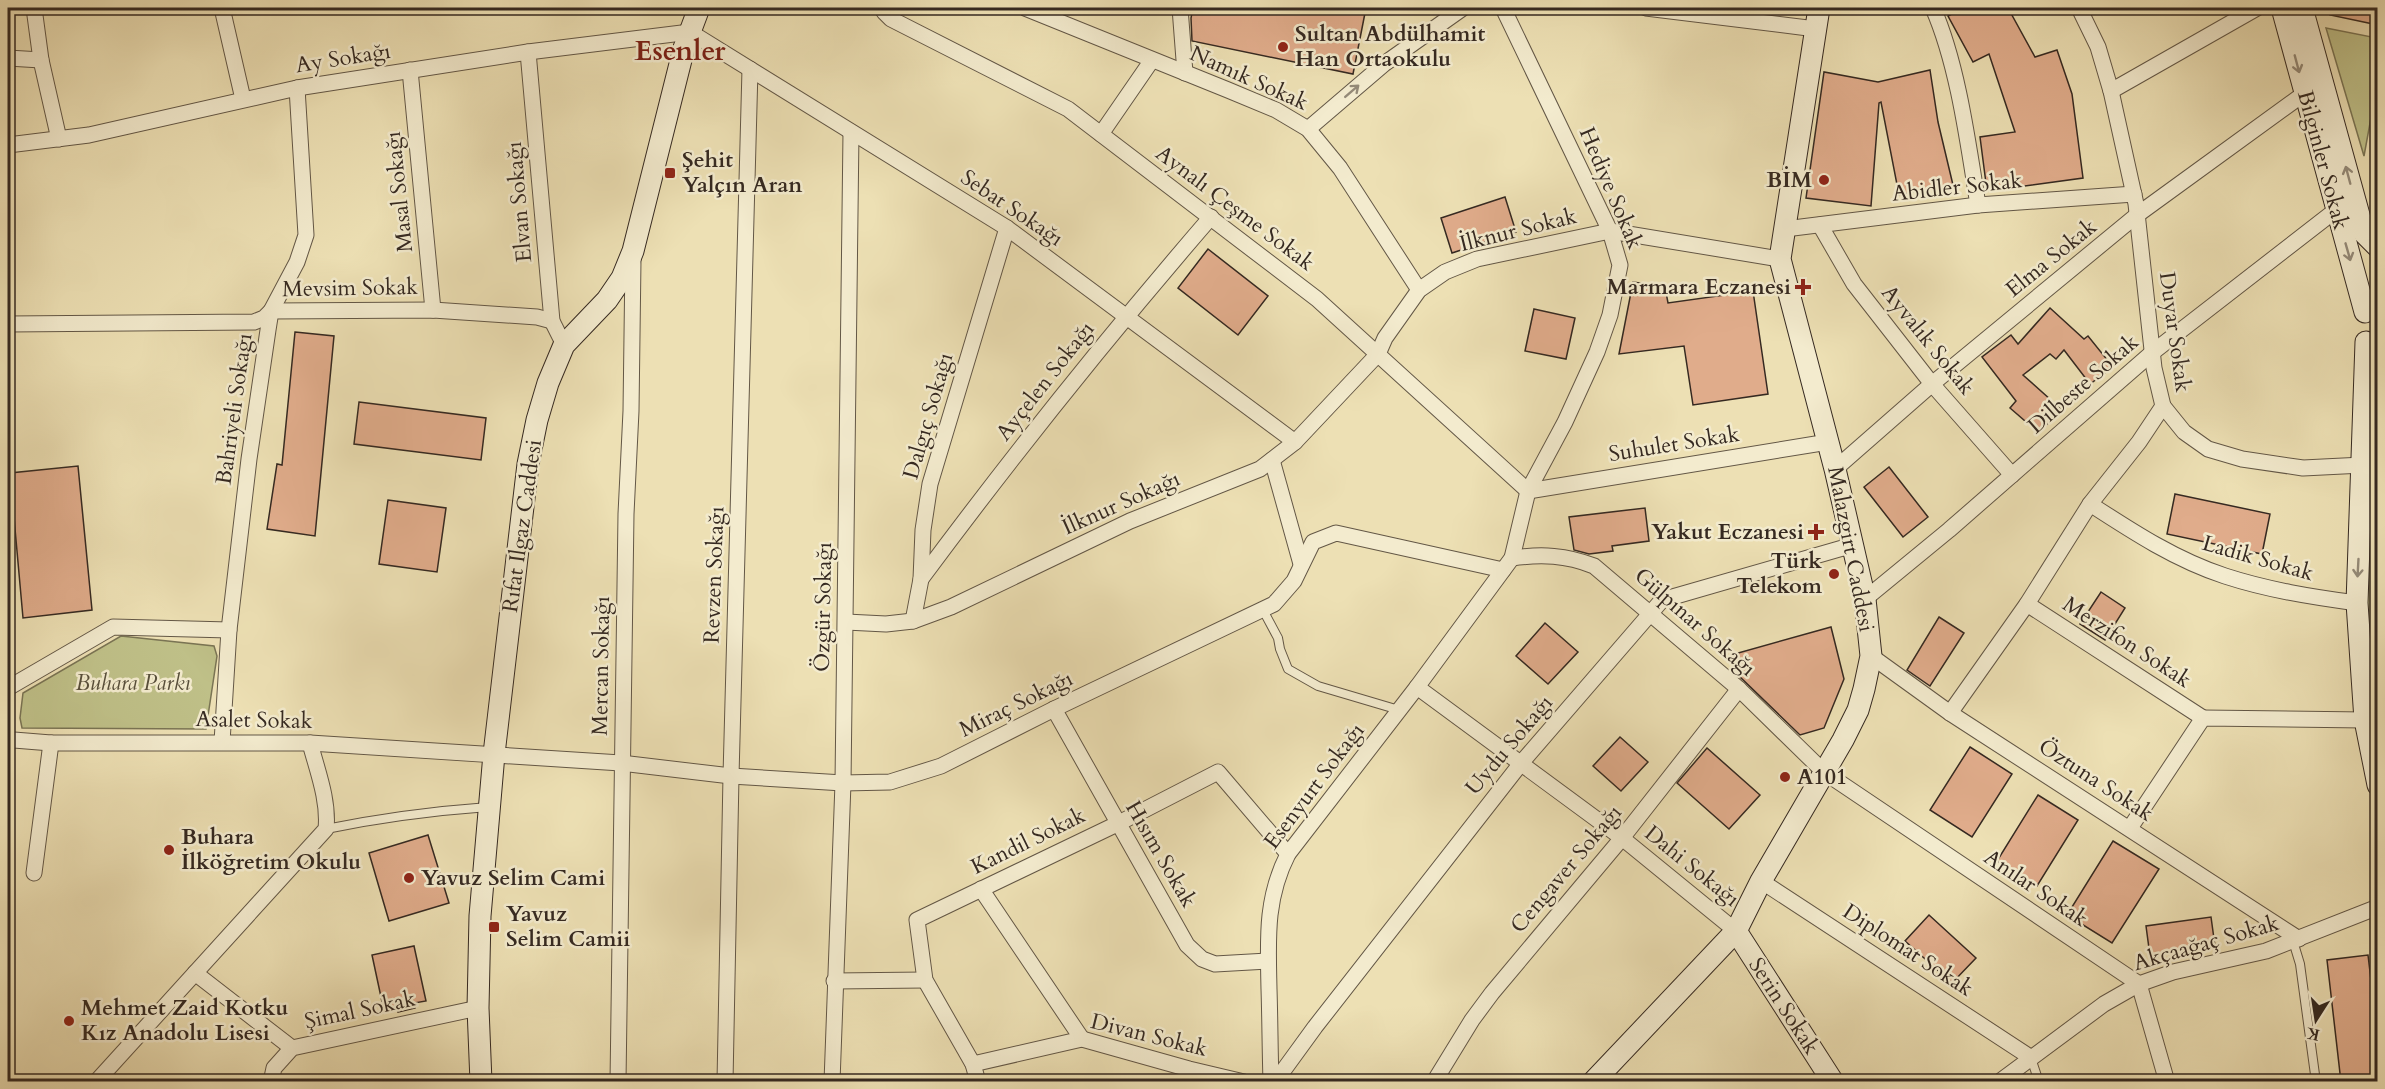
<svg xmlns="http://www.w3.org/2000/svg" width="2385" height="1089" viewBox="0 0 2385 1089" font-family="Cardo,serif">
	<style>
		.green { fill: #bfc088; stroke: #7a7454; stroke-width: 1.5 }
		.building { fill: #e0ac8b; stroke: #352921; stroke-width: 1.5 }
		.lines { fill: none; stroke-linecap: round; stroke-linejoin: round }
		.lane-casing { stroke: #635746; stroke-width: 10 }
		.street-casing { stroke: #635746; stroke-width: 17 }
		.secondary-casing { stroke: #352921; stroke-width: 23 }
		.lane { stroke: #f3ebce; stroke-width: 8 }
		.street { stroke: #f3ebce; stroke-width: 15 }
		.secondary { stroke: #f3ebce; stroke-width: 21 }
		.oneway { stroke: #948a78 }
		.poi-dot { fill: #8f2418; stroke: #f3ebce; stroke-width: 2 }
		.labels { text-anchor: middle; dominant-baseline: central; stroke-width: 5; stroke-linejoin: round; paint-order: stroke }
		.poi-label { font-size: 22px; font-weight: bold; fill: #352921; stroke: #f3ebce; text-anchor: start }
		.street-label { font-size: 22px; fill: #352921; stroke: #f3ebce }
		.park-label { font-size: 22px; font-style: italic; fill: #584f3b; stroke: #f3ebce }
		.district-label { font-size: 28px; font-weight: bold; fill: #7a1f14; stroke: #f3ebce }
	</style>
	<rect width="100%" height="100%" fill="#ede0b4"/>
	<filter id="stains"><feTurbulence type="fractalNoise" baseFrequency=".00333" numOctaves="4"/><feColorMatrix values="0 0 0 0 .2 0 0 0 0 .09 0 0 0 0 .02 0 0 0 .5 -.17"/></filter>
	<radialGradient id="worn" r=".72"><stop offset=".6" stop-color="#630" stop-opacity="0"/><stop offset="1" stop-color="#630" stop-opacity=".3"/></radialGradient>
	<g class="green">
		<polygon points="2326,28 2377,38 2377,85 2364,156"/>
		<polygon points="2377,462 2378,691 2375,692 2369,639 2366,584"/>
		<polygon points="121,636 214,646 217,656 206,729 22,728 20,718 23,693"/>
	</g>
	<g class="building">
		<polygon points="1193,8 1338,8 1365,13 1353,74 1192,41 1191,18"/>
		<polygon points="1963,8 2008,8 2035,57 2057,50 2072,94 2083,178 1987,191 1980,137 2015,132 1989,54 1973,62 1948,16"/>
		<polygon points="2330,8 2378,8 2378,25 2330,15"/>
		<polygon points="1930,70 1938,122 1953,185 1899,195 1881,102 1879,103 1871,206 1806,198 1824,72 1878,82"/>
		<polygon points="1505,197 1516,232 1452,253 1441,218"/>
		<polygon points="1208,249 1268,296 1238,335 1178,288"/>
		<polygon points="1633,282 1665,287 1668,303 1753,291 1768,394 1693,405 1684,346 1619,354"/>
		<polygon points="2050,308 2084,339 2088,336 2113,367 2090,384 2064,350 2056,359 2050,354 2023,375 2061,409 2039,433 2010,408 2016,401 1982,357 2011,335 2018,344"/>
		<polygon points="1534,309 1575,318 1566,359 1525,351"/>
		<polygon points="295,332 334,336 315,536 267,529 277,464 282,465"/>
		<polygon points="359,402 486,418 481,460 354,444"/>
		<polygon points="78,466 92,610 23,618 10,473"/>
		<polygon points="1889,467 1928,517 1903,537 1864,487"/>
		<polygon points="2175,494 2270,514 2262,554 2167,534"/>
		<polygon points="388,500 446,508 437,572 379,564"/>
		<polygon points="1645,508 1649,541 1612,546 1613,551 1589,554 1574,550 1569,517"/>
		<polygon points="2101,592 2125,608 2105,640 2080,624"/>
		<polygon points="1939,617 1964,633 1930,686 1907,670"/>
		<polygon points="1545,623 1578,652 1548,684 1516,656"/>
		<polygon points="1831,627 1844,679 1824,728 1800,735 1737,674 1731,655"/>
		<polygon points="1620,737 1648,762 1621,791 1593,766"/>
		<polygon points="1970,747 2012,774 1972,837 1930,810"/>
		<polygon points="1707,748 1760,795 1729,829 1677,783"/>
		<polygon points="2038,795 2078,820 2037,886 1997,861"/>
		<polygon points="428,835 449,903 389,921 369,853"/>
		<polygon points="2113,841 2159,869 2112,943 2067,915"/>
		<polygon points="1929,915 1976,958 1952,983 1905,941"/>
		<polygon points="2211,917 2215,946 2150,956 2146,926"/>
		<polygon points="414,946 426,1001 414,1003 415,1008 398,1012 397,1008 384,1011 372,955"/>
		<polygon points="2368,955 2378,1039 2378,1082 2341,1082 2327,960"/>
	</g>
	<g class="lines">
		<defs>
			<g id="lane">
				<polyline points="1263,610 1278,638 1280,649 1288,669 1318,686 1399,710"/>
				<path d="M326 829C380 818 433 811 488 807"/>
				<polyline points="2293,941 2300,964 2316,1082"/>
				<polyline points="2031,1058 2039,1082"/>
			</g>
			<g id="street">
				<polyline points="34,8 41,60 59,139"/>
				<polyline points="222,8 243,99"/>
				<polyline points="886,8 884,12 891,19 1068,109 1317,299 1528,491"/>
				<polyline points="1025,8 1228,90 1276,110 1308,129 1340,168 1419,290"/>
				<polyline points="1180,8 1185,73"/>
				<polyline points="1646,8 1816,29"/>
				<path d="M1933 8C1958 65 1968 143 1978 205"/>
				<polyline points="528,52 552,321 564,345"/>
				<polyline points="8,58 41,60"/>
				<polyline points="410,70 433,310"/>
				<polyline points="2111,91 2257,8"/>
				<polyline points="1308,129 1384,64 1463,8"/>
				<polyline points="1101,134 1152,60"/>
				<polyline points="8,145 89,135 297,88 528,52 690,32 1007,228 1295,442"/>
				<polyline points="1820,225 1854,284 1932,384 2012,475"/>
				<polyline points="1785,229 1978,205 2134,194"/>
				<polyline points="8,324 254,322 264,318 271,311 433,310 537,317 552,321"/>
				<polyline points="2163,406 2184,432 2208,449 2242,459 2303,468 2363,465"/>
				<polyline points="1272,460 1301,564"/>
				<polyline points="1835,469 1932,384 2137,215 2305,93"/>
				<polyline points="1528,491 1828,442"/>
				<path d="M2090 504C2133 532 2176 560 2225 576 2268 590 2312 597 2357 603"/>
				<path d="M1512 558C1542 554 1566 555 1594 566L1739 689 1824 772 2139 984 2167 1082"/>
				<path d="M921 579C1013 455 1110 334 1211 217"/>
				<polyline points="1865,599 1949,530 2153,352 2336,210"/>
				<polyline points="2027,604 2203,718"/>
				<polyline points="913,621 921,579 923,530 930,484 1007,228"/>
				<polyline points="846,622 886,624 913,621 951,607 1130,521 1260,469 1295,442 1378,354 1385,338 1419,290 1445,272 1477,259 1610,231 1780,259"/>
				<polyline points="1871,656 1950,713 2299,939"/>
				<polyline points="1417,687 1622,838 1736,931"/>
				<polyline points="8,688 113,627 229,630"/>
				<polyline points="1054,709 1187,945 1202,959 1215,964 1268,961"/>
				<polyline points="1950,713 2027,604 2090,504 2139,442 2163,406 2154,368 2136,204 2111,91 2098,47 2079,8"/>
				<polyline points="8,742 14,740 51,743 310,743 621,763 731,776 843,783 890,782 941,766 1054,709 1274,604 1294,581 1313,542 1336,533 1503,570"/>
				<polyline points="222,742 229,630 249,459 268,330 271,311 297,262 306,235 297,88"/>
				<polyline points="2130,828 2203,718 2365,720"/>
				<polyline points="34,873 51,743"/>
				<polyline points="1761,881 2030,1057"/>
				<polyline points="981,889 1082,1039"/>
				<polyline points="195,973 292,1048"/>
				<polyline points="834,981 925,980"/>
				<polyline points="973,1064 1082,1039 1189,1069 1244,1082"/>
				<path d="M96 1082 326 829C329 800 317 770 310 743"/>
				<polyline points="271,1082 274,1068 292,1048 478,1008"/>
				<polyline points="618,1082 626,514 631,411 633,260"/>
				<polyline points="725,1082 731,776 750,69"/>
				<polyline points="832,1082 843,783 851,132"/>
				<polyline points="978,1082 973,1064 925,980 917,920 1117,824 1218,772 1288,854"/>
				<path d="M1271 1082C1270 1051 1270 1020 1269 989 1268 940 1265 899 1288 854L1417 687 1512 558 1528 491 1565 422 1597 352 1610 315 1620 265 1610 231 1503 8"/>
				<polyline points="1275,1082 1315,1027 1522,762 1662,600 1853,545"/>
				<polyline points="1434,1082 1472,1020 1492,993 1622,838 1739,689"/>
				<polyline points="1999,1082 2104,1004 2139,984 2173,972 2266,951 2378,907"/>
			</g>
			<g id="secondary">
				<polyline points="2282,8 2365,312"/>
				<polyline points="2302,8 2364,233 2378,247"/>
				<polyline points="2366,342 2357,603 2365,720 2378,785"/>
				<polyline points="1736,931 1833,1082"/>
				<polyline points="481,1082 478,1008 480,916 494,754 528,464 537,420 548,383 564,345 607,300 622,278 633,251 684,48 699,8"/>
				<polyline points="1593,1082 1736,931 1761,881 1843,740 1858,710 1864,689 1871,656 1865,599 1835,469 1780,259 1819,8"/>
			</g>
		</defs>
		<use href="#lane" class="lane-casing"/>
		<use href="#street" class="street-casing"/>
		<use href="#secondary" class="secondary-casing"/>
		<use href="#lane" class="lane"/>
		<use href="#street" class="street"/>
		<use href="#secondary" class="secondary"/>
	</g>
	<defs><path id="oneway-shaft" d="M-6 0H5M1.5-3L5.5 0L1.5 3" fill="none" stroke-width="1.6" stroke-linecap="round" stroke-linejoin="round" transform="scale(1.5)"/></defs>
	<g class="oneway">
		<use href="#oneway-shaft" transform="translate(2297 64) rotate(75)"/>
		<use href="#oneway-shaft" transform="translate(1352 91) rotate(-41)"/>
		<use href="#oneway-shaft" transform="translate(2348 175) rotate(-105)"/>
		<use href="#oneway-shaft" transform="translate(2348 252) rotate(74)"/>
		<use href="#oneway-shaft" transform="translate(2358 568) rotate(93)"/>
	</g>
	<g class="poi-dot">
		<circle cx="1283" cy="47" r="6"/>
		<rect x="664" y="167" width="12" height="12" rx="3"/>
		<circle cx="1824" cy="180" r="6"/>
		<path d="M1800 278h6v6h6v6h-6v6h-6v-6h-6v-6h6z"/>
		<path d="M1813 523h6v6h6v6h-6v6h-6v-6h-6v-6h6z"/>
		<circle cx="1834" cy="574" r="6"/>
		<circle cx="1785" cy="777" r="6"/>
		<circle cx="169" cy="850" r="6"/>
		<circle cx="409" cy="878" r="6"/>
		<rect x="488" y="921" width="12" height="12" rx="3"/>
		<circle cx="69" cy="1021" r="6"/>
	</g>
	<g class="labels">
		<g class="poi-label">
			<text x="1295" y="34">Sultan Abdülhamit<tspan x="1295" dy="25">Han Ortaokulu</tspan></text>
			<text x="682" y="160">Şehit<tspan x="682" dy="25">Yalçın Aran</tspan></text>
			<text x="1812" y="180" text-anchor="end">BİM</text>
			<text x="1791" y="287" text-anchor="end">Marmara Eczanesi</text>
			<text x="1804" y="532" text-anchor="end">Yakut Eczanesi</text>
			<text x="1822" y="561" text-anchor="end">Türk<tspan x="1822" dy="25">Telekom</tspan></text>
			<text x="1797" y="777">A101</text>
			<text x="181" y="837">Buhara<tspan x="181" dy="25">İlköğretim Okulu</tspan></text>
			<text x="421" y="878">Yavuz Selim Cami</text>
			<text x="506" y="914">Yavuz<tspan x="506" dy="25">Selim Camii</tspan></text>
			<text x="81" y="1008">Mehmet Zaid Kotku<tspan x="81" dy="25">Kız Anadolu Lisesi</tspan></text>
		</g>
		<g class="street-label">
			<text transform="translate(343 58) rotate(-9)">Ay Sokağı</text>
			<text transform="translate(1249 78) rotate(24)">Namık Sokak</text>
			<text transform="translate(2323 160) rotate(75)">Bilginler Sokak</text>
			<text transform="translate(1957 187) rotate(-6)">Abidler Sokak</text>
			<text transform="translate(1611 188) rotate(67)">Hediye Sokak</text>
			<text transform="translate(399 192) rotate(-96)">Masal Sokağı</text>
			<text transform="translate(519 202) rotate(-95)">Elvan Sokağı</text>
			<text transform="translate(1012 208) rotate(34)">Sebat Sokağı</text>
			<text transform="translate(1235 208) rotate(37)">Aynalı Çeşme Sokak</text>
			<text transform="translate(1518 230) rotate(-14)">İlknur Sokak</text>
			<text transform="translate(2051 258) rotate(-39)">Elma Sokak</text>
			<text transform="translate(350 288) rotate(-1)">Mevsim Sokak</text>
			<text transform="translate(2175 332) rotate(82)">Duyar Sokak</text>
			<text transform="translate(1928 340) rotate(51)">Ayvalık Sokak</text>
			<text transform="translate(1045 381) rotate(-52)">Ayçelen Sokağı</text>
			<text transform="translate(2083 384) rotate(-41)">Dilbeste Sokak</text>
			<text transform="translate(234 409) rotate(-82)">Bahriyeli Sokağı</text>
			<text transform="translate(928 416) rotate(-74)">Dalgıç Sokağı</text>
			<text transform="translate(1674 444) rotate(-9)">Suhulet Sokak</text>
			<text transform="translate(1121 503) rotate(-24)">İlknur Sokağı</text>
			<text transform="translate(522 526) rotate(-82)">Rıfat Ilgaz Caddesi</text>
			<text transform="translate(1851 549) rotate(79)">Malazgirt Caddesi</text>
			<text transform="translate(2258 558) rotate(16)">Ladik Sokak</text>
			<text transform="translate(714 575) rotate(-88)">Revzen Sokağı</text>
			<text transform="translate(823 607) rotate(-89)">Özgür Sokağı</text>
			<text transform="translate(1695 622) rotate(41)">Gülpınar Sokağı</text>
			<text transform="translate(2127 642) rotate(33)">Merzifon Sokak</text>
			<text transform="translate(601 666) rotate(-89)">Mercan Sokağı</text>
			<text transform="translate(1016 704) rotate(-26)">Miraç Sokağı</text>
			<text transform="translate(254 720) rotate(1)">Asalet Sokak</text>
			<text transform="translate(1509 745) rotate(-50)">Uydu Sokağı</text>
			<text transform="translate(2096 780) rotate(33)">Öztuna Sokak</text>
			<text transform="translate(1314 786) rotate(-53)">Esenyurt Sokağı</text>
			<text transform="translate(1028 841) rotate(-26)">Kandil Sokak</text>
			<text transform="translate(1161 854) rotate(60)">Hısım Sokak</text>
			<text transform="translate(1692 866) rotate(39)">Dahi Sokağı</text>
			<text transform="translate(1566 869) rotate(-50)">Cengaver Sokağı</text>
			<text transform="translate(2036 888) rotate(34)">Anılar Sokak</text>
			<text transform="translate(2206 943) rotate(-16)">Akçaağaç Sokak</text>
			<text transform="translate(1908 950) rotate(33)">Diplomat Sokak</text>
			<text transform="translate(1784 1006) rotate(57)">Serin Sokak</text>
			<text transform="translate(360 1010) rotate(-12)">Şimal Sokak</text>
			<text transform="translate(1149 1035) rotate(14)">Divan Sokak</text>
		</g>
		<g class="park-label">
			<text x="133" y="683">Buhara Parkı</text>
		</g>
		<g class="district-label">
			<text x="680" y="51">Esenler</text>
		</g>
	</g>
	<rect width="2385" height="1089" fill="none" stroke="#ede0b4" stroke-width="30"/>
	<rect x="9" y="9" width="2367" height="1071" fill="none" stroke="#352921" stroke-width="3"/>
	<rect x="15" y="15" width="2355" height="1059" fill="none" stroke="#352921" stroke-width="1.5"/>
	<g transform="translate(2316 1020) rotate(192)" stroke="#f3ebce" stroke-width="4.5" paint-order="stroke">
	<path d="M0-4.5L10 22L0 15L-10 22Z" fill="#352921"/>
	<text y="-9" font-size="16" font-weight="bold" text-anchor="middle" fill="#352921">K</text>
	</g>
	<rect width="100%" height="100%" filter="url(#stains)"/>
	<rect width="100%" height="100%" fill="url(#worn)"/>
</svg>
